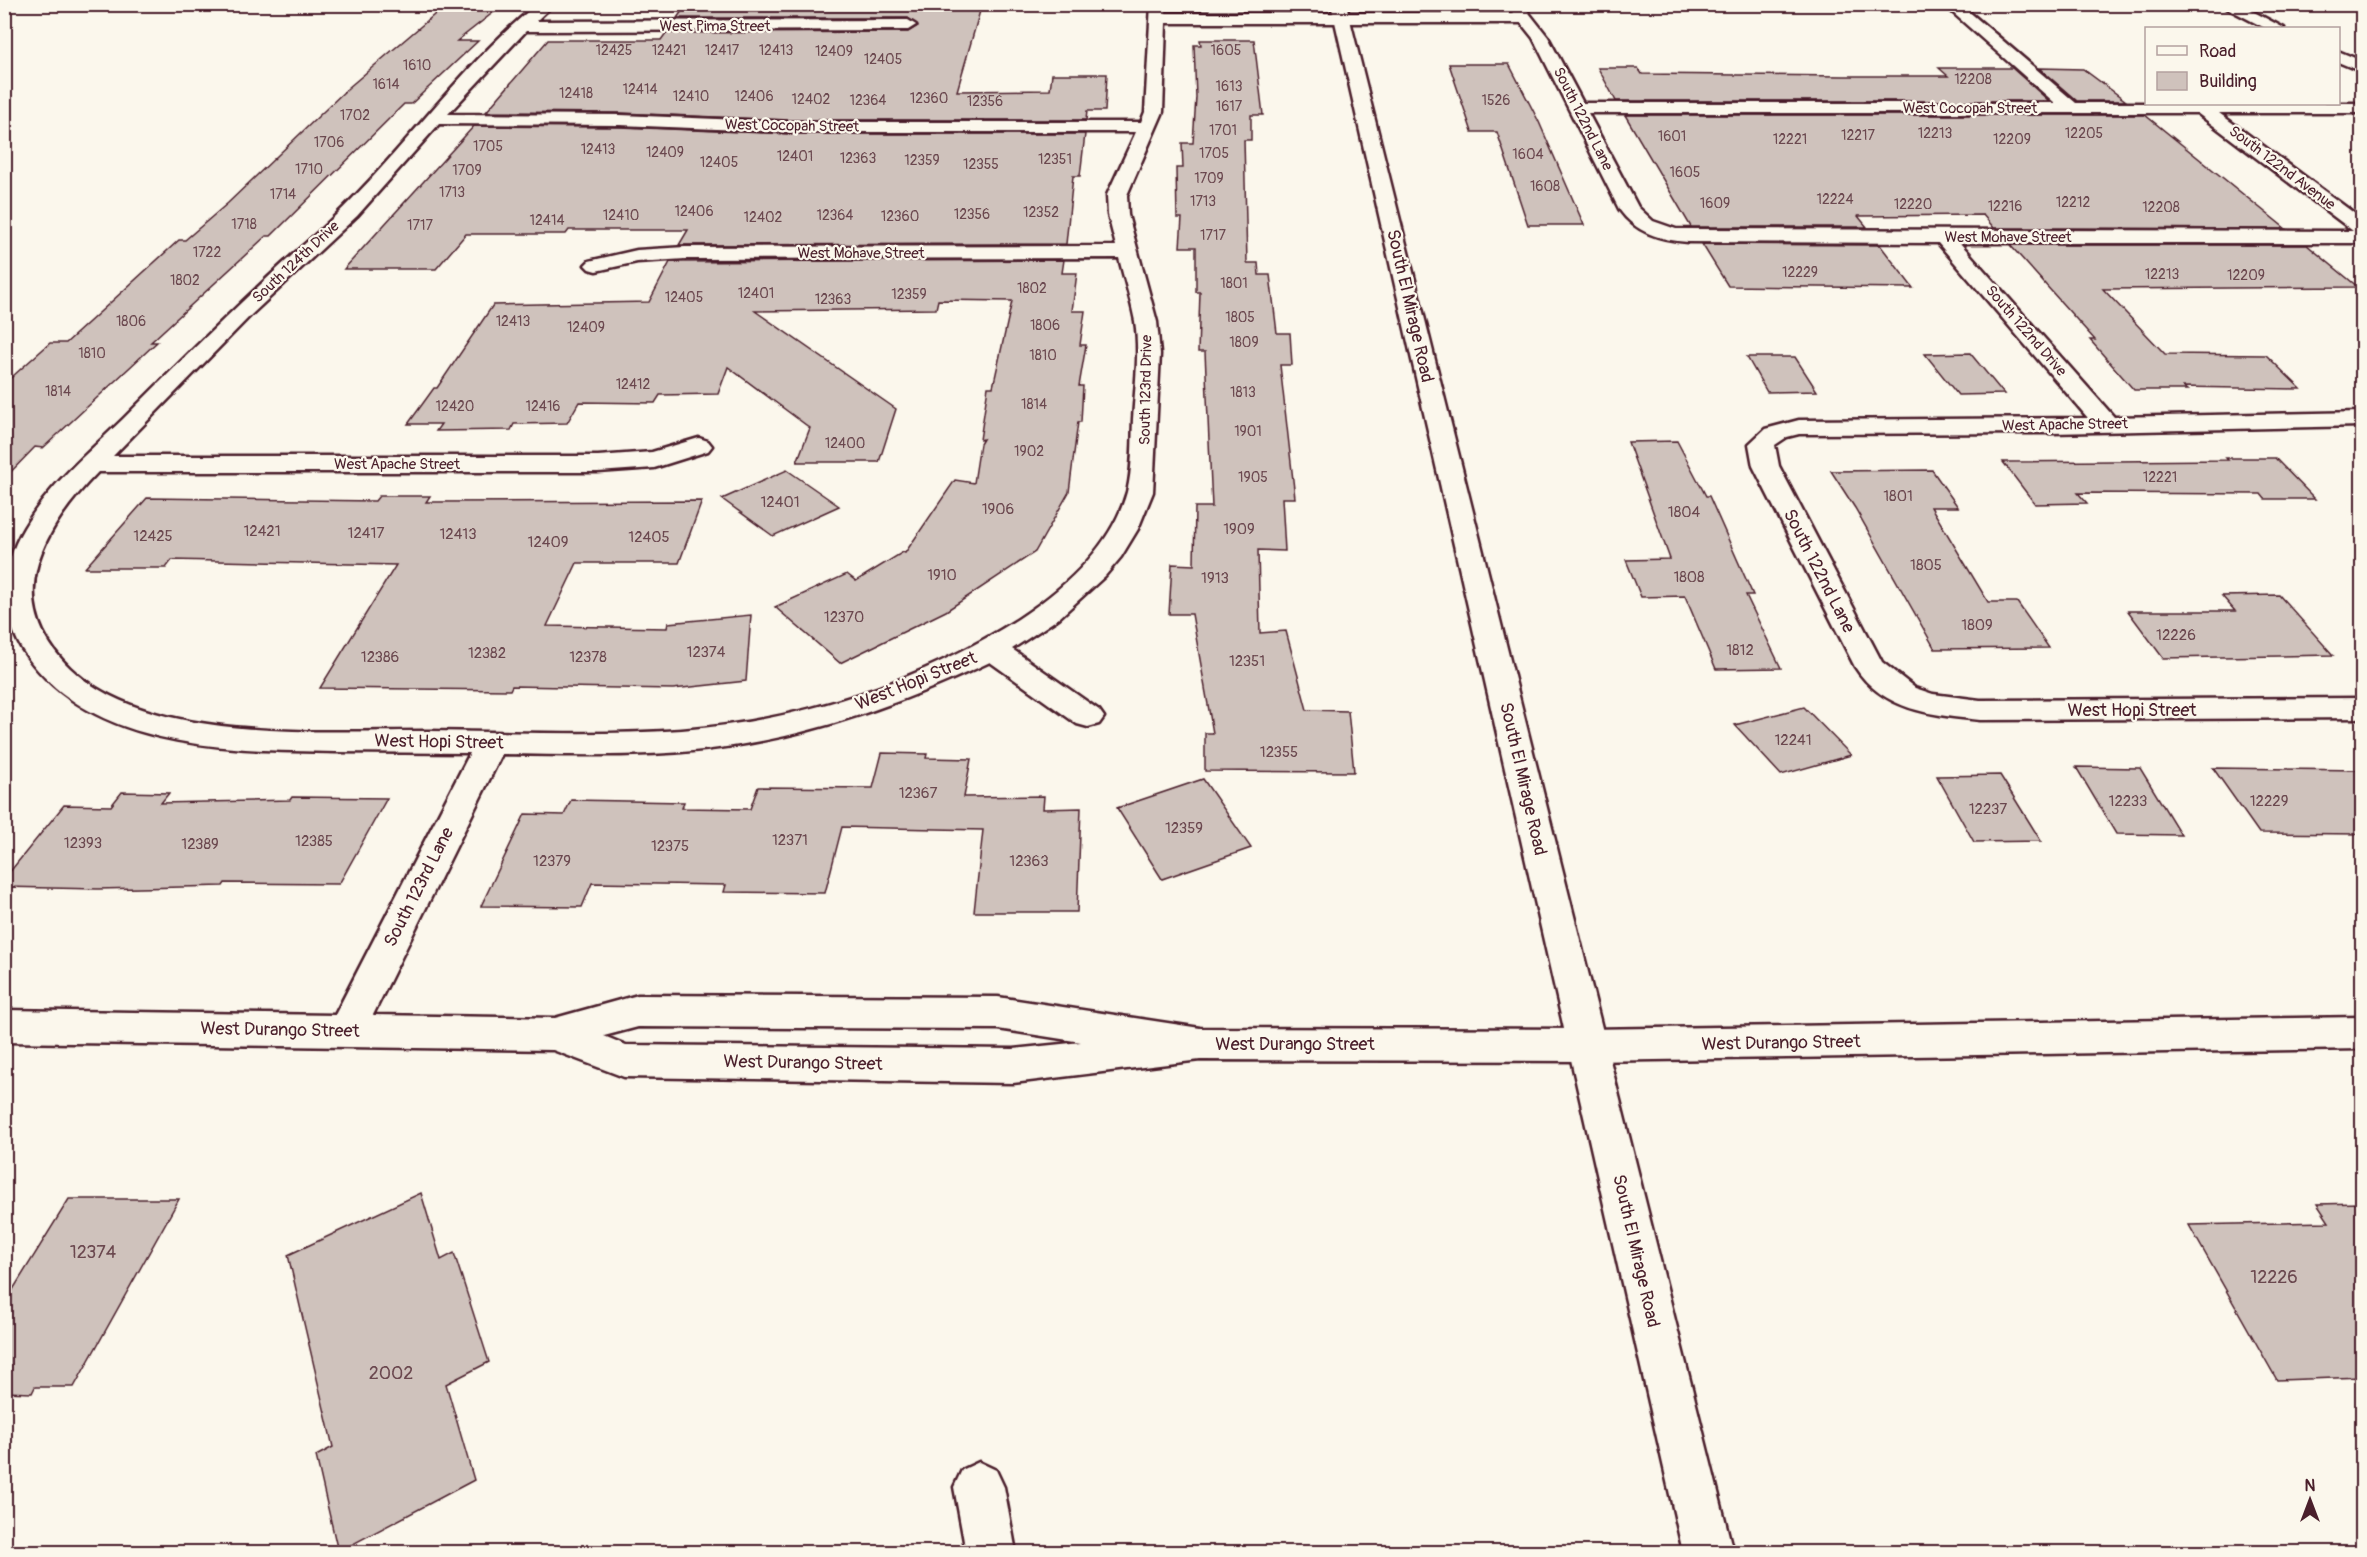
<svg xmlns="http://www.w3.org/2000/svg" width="2367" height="1557" viewBox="0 0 2367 1557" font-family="Pangolin,sans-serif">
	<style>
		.building { fill: #cfc2bc; stroke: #4a1f2b; stroke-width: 1.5 }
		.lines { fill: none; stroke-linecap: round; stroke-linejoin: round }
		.minor-casing { stroke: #4a1f2b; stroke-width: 5 }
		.tertiary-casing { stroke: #4a1f2b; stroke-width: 5 }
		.secondary-casing { stroke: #4a1f2b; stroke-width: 5 }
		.minor { fill: #fbf7ec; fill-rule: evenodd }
		.tertiary { fill: #fbf7ec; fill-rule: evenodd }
		.secondary { fill: #fbf7ec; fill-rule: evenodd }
		.labels { text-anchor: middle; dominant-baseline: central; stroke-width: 4.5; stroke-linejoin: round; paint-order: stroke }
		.far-number-label { font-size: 14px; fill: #6b484f }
		.far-street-label { font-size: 15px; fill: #4a1f2b; stroke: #fbf7ec }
		.number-label { font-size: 15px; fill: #6b484f }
		.street-label { font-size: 18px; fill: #4a1f2b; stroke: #fbf7ec }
		.near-number-label { font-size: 18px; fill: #6b484f }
	</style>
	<rect width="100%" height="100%" fill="#fbf7ec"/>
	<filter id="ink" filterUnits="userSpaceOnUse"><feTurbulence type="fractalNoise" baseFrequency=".0167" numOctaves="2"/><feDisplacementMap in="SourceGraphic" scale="12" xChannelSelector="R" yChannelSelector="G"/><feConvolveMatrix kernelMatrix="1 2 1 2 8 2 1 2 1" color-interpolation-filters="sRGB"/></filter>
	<g filter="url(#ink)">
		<g class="building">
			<polygon points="447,4 504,4 457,41 478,41 411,104 404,104 271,236 266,236 151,342 157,342 43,448 35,447 4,479 4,384 50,343 66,343 179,240 185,240 228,203 348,88"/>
			<polygon points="687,4 982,4 957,91 1050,90 1052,74 1107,74 1105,111 1087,111 1086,120 790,120 620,113 486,112 548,40 661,40 666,33 908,32 918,26 908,18 677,18"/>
			<polygon points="1200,40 1254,40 1263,115 1251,115 1251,140 1244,140 1247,263 1258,263 1259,275 1270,275 1277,333 1290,333 1292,365 1280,365 1295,498 1282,498 1285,551 1258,550 1260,633 1286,631 1307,710 1348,711 1354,772 1205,771 1205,733 1213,733 1192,614 1169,614 1172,564 1194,565 1195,507 1212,507 1205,352 1198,352 1200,292 1196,292 1196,247 1180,247 1182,218 1177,218 1176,168 1183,168 1182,143 1193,143 1196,97 1194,45 1201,45"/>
			<polygon points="1449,64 1509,64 1539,122 1584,225 1528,225 1497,132 1472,132"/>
			<polygon points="1598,68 1638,68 1642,74 1844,76 1948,76 1939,68 2012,68 2049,101 1616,101"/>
			<polygon points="2039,68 2083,69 2126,101 2077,101"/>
			<polygon points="1625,115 2145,115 2286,229 1994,228 1983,215 1858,216 1867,227 1691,227"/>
			<polygon points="474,126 620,127 790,134 1085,134 1080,176 1073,176 1066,244 679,245 688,230 569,230 566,234 466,234 436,269 344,269"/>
			<polygon points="1702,244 1880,245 1913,288 1728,286"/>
			<polygon points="2010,245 2307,245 2358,287 2103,289 2165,354 2266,355 2301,389 2183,387 2187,390 2134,390 2090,340 2095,340"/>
			<polygon points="1064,260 1062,273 1077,273 1072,311 1085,311 1080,345 1086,345 1079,386 1083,386 1081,422 1078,422 1069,492 1035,552 946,611 840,663 775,607 847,574 856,581 903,552 905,553 955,480 974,483 980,444 983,439 980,440 988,387 993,387 1012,301 938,300 936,309 755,311 896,409 879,462 797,462 810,428 728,367 718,394 660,395 655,403 579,402 567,423 514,424 511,430 436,431 441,424 408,424 434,388 437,388 493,305 649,302 670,262"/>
			<polygon points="1970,353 2004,394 1958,395 1925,354"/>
			<polygon points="1747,357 1795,357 1817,391 1767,392"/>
			<polygon points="1677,441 1706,496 1709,496 1753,595 1746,595 1781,668 1716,669 1685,596 1641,597 1626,560 1670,559 1628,442"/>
			<polygon points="2226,458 2275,458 2315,499 2265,499 2261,494 2078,493 2087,503 2035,504 2003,462 2228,460"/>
			<polygon points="787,470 839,506 773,536 722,499"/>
			<polygon points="1932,470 1958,507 1931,507 1988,602 2017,602 2049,648 1935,649 1855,508 1831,471"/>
			<polygon points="379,496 430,496 426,502 702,501 679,563 577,563 547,626 667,628 668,623 751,615 746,681 673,689 512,686 510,690 320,688 396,565 172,560 166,568 85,568 147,498 375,501"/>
			<polygon points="2279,595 2333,655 2163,658 2128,611 2235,611 2222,596"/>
			<polygon points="1804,707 1851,755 1781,775 1735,725"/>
			<polygon points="882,753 927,754 926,758 971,759 964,797 1044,796 1043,809 1081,808 1077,912 974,912 983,830 842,827 825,893 724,892 726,885 592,883 582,907 481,906 525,814 564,815 571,800 684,802 682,808 750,809 758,787 873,788"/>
			<polygon points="2076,767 2140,768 2181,835 2116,834"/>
			<polygon points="2213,768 2362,770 2362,834 2259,833"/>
			<polygon points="2000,775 2041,841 1974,842 1937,776"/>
			<polygon points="1203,779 1251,848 1162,879 1117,808"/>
			<polygon points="122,792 169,793 161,803 290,800 292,797 387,798 339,884 225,883 223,886 98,889 4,887 4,879 64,805 111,806"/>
			<polygon points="421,1193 441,1260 454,1253 489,1362 446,1384 474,1480 338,1552 316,1456 333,1447 288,1255"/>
			<polygon points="69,1199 179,1199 74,1387 35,1387 32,1393 4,1392 4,1304"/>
			<polygon points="2362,1203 2362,1377 2277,1380 2189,1225 2329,1222 2317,1204"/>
		</g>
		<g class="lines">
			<defs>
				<g id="minor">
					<path d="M537 4H554L536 21 908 20 916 25 908 30 526 31 448 114 620 115 790 122H1141L1145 112 1151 4H1167L1166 13H1513L1507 4H1522L1548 37 1583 103H2055L1943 4H1960L2076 103H2362V113H2219L2362 219V243H1960L2114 417 2362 412V426L2052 433 1799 434 1787 437 1775 445 1779 466 1882 662 1915 688 1933 694 1980 700 2362 698V718L1980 720C1933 715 1883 711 1855 667L1753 466 1749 444 1765 429 1799 420 2088 418 1938 243 1688 242C1660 240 1636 233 1619 209L1533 38 1521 23H1166L1163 112 1127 195 1128 215 1157 322 1160 354 1153 492 1138 529 1121 557 1105 576 1059 618 1012 649 1099 710 1104 717 1099 724 1088 727 1077 724 990 662C905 702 818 734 726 747 652 758 576 755 502 754L373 1015 555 1018 638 995 998 997 1200 1028 1587 1029 1601 1034 1607 1045 1601 1056 1587 1061 1200 1060 1013 1083 624 1077 553 1050 4 1042V1010L335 1015 470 753C425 753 380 752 335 752 229 750 87 750 22 649 0 611 1 566 24 528 49 485 88 453 123 419 187 355 250 292 318 232 396 162 455 71 537 4ZM1588 113H2197L2353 231 1676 229 1653 221 1638 207ZM439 124 620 125 790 132H1136L1107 195 1108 215 1116 246 685 247 637 250 589 261 585 265 589 269 596 271 637 262 685 259 1119 258C1124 279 1131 300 1135 321 1140 353 1135 387 1133 419 1132 442 1133 469 1127 492 1112 546 1064 589 1018 619 919 682 800 721 682 730 599 736 514 732 431 731 326 730 151 745 70 668 1 601 42 529 98 472H598L654 468 708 451 712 446 708 441 699 438 652 452 598 456H113L252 314 357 216ZM638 1027 998 1029 1081 1042 1013 1049 626 1045 604 1036Z"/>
					<polygon points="2219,4 2239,4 2284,28 2265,28"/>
					<polygon points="2338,51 2362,61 2362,72 2338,62"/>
					<polygon points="979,1462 996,1470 1004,1487 1016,1552 966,1552 954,1487 962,1470"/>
				</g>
				<polygon id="tertiary" points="2362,1017 2362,1049 1587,1061 1573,1056 1567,1045 1573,1034 1587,1029"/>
				<polygon id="secondary" points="1331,4 1346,4 1733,1552 1683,1552"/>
			</defs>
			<use href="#minor" class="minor-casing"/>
			<use href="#tertiary" class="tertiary-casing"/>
			<use href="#secondary" class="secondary-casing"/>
			<use href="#minor" class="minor"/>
			<use href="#tertiary" class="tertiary"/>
			<use href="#secondary" class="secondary"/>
		</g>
	</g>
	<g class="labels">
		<g class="far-number-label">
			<text x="614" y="50">12425</text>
			<text x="669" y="50">12421</text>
			<text x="722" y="50">12417</text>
			<text x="776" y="50">12413</text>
			<text x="1226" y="50">1605</text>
			<text x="834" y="51">12409</text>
			<text x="883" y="59">12405</text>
			<text x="417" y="65">1610</text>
			<text x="1973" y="79">12208</text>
			<text x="386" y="84">1614</text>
			<text x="1229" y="86">1613</text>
			<text x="640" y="89">12414</text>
			<text x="576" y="93">12418</text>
			<text x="691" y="96">12410</text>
			<text x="754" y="96">12406</text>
			<text x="929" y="98">12360</text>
			<text x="811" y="99">12402</text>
			<text x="868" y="100">12364</text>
			<text x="1496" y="100">1526</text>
			<text x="985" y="101">12356</text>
			<text x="1229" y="106">1617</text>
			<text x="355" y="115">1702</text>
			<text x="1223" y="130">1701</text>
			<text x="1935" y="133">12213</text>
			<text x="2084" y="133">12205</text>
			<text x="1858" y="135">12217</text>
			<text x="1672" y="136">1601</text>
			<text x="1790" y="139">12221</text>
			<text x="2012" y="139">12209</text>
			<text x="329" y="142">1706</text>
			<text x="488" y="146">1705</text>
			<text x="598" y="149">12413</text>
			<text x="665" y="152">12409</text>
			<text x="1214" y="153">1705</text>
			<text x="1528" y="154">1604</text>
			<text x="795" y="156">12401</text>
			<text x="858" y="158">12363</text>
			<text x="1055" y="159">12351</text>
			<text x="922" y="160">12359</text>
			<text x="719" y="162">12405</text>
			<text x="981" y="164">12355</text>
			<text x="309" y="169">1710</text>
			<text x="467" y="170">1709</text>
			<text x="1685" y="172">1605</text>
			<text x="1209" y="178">1709</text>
			<text x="1545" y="186">1608</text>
			<text x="452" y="192">1713</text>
			<text x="283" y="194">1714</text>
			<text x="1835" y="199">12224</text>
			<text x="1203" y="201">1713</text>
			<text x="2073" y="202">12212</text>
			<text x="1715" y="203">1609</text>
			<text x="1913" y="204">12220</text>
			<text x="2005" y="206">12216</text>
			<text x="2161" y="207">12208</text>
			<text x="694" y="211">12406</text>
			<text x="1041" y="212">12352</text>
			<text x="972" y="214">12356</text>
			<text x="621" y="215">12410</text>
			<text x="835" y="215">12364</text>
			<text x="900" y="216">12360</text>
			<text x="763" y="217">12402</text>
			<text x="547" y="220">12414</text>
			<text x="244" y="224">1718</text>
			<text x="420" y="225">1717</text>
			<text x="1213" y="235">1717</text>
			<text x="207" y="252">1722</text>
			<text x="1800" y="272">12229</text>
			<text x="2162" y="274">12213</text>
			<text x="2246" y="275">12209</text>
			<text x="185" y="280">1802</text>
			<text x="1234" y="283">1801</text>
			<text x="1032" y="288">1802</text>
			<text x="756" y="293">12401</text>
			<text x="909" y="294">12359</text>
			<text x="684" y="297">12405</text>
			<text x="833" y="299">12363</text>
			<text x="1240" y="317">1805</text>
			<text x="131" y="321">1806</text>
			<text x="513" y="321">12413</text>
			<text x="1045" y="325">1806</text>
			<text x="586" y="327">12409</text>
			<text x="1244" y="342">1809</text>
			<text x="92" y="353">1810</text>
			<text x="1043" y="355">1810</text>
			<text x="633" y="384">12412</text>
			<text x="58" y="391">1814</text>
			<text x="1243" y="392">1813</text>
			<text x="1034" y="404">1814</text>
			<text x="455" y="406">12420</text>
			<text x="543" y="406">12416</text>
			<text x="1248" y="431">1901</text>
			<text x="845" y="443">12400</text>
			<text x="1029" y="451">1902</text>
			<text x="1253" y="477">1905</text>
			<text x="2160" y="477">12221</text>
		</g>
		<g class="far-street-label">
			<text x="715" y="26">West Pima Street</text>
			<text x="1970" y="108">West Cocopah Street</text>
			<text transform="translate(1583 119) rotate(63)">South 122nd Lane</text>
			<text transform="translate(792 126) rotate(1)">West Cocopah Street</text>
			<text transform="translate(2282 168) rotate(37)">South 122nd Avenue</text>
			<text x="2008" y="237">West Mohave Street</text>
			<text x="861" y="253">West Mohave Street</text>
			<text transform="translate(296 262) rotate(-43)">South 124th Drive</text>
			<text transform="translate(2026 331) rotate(49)">South 122nd Drive</text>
			<text transform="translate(1146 390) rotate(-89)">South 123rd Drive</text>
			<text transform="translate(2065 425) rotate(-1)">West Apache Street</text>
			<text x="397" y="464">West Apache Street</text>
		</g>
		<g class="number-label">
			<text x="1898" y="496">1801</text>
			<text x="780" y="502">12401</text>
			<text x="998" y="509">1906</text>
			<text x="1684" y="512">1804</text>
			<text x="1239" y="529">1909</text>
			<text x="262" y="531">12421</text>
			<text x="366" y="533">12417</text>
			<text x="458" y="534">12413</text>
			<text x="153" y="536">12425</text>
			<text x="649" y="537">12405</text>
			<text x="548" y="542">12409</text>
			<text x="1926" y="565">1805</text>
			<text x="942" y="575">1910</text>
			<text x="1689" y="577">1808</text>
			<text x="1215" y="578">1913</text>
			<text x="844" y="617">12370</text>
			<text x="1977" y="625">1809</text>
			<text x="2176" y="635">12226</text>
			<text x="1740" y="650">1812</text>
			<text x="706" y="652">12374</text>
			<text x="487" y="653">12382</text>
			<text x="380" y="657">12386</text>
			<text x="588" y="657">12378</text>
			<text x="1247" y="661">12351</text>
			<text x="1793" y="740">12241</text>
			<text x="1279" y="752">12355</text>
			<text x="918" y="793">12367</text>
			<text x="2128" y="801">12233</text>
			<text x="2269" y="801">12229</text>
			<text x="1988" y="809">12237</text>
			<text x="1184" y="828">12359</text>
			<text x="790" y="840">12371</text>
			<text x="314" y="841">12385</text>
			<text x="83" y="843">12393</text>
			<text x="200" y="844">12389</text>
			<text x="670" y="846">12375</text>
			<text x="552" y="861">12379</text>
			<text x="1029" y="861">12363</text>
		</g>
		<g class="street-label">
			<text transform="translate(1410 306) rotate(77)">South El Mirage Road</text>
			<text transform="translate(1819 571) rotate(63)">South 122nd Lane</text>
			<text transform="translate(916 681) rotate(-22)">West Hopi Street</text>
			<text x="2132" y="710">West Hopi Street</text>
			<text transform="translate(439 742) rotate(1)">West Hopi Street</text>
			<text transform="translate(1523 779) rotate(77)">South El Mirage Road</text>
			<text transform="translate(419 887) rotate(-63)">South 123rd Lane</text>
			<text transform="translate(280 1030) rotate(1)">West Durango Street</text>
			<text transform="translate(1781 1043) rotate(-1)">West Durango Street</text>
			<text x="1295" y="1044">West Durango Street</text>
			<text transform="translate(803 1063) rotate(1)">West Durango Street</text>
			<text transform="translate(1636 1251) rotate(77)">South El Mirage Road</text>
		</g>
		<g class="near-number-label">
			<text x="93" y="1252">12374</text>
			<text x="2274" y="1277">12226</text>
			<text x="391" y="1373">2002</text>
		</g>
	</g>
	<rect width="2367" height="1557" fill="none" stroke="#fbf7ec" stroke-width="24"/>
	<rect x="12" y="12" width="2343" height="1533" fill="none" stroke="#4a1f2b" stroke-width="2" filter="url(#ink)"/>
	<rect x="2145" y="27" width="195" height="78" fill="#fbf7ec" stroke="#b4a19f" stroke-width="1.5"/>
	<rect x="2157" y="46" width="30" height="9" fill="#fbf7ec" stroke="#b4a19f" stroke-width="1.5"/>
	<text x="2199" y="57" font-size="18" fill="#4a1f2b">Road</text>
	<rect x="2157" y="72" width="30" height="18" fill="#cfc2bc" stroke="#b4a19f" stroke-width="1.5"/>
	<text x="2199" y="87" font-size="18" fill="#4a1f2b">Building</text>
	<g transform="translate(2310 1500)" stroke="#fbf7ec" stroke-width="4.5" paint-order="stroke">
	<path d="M0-4.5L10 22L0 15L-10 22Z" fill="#4a1f2b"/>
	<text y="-9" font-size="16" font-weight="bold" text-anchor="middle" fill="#4a1f2b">N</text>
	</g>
</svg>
